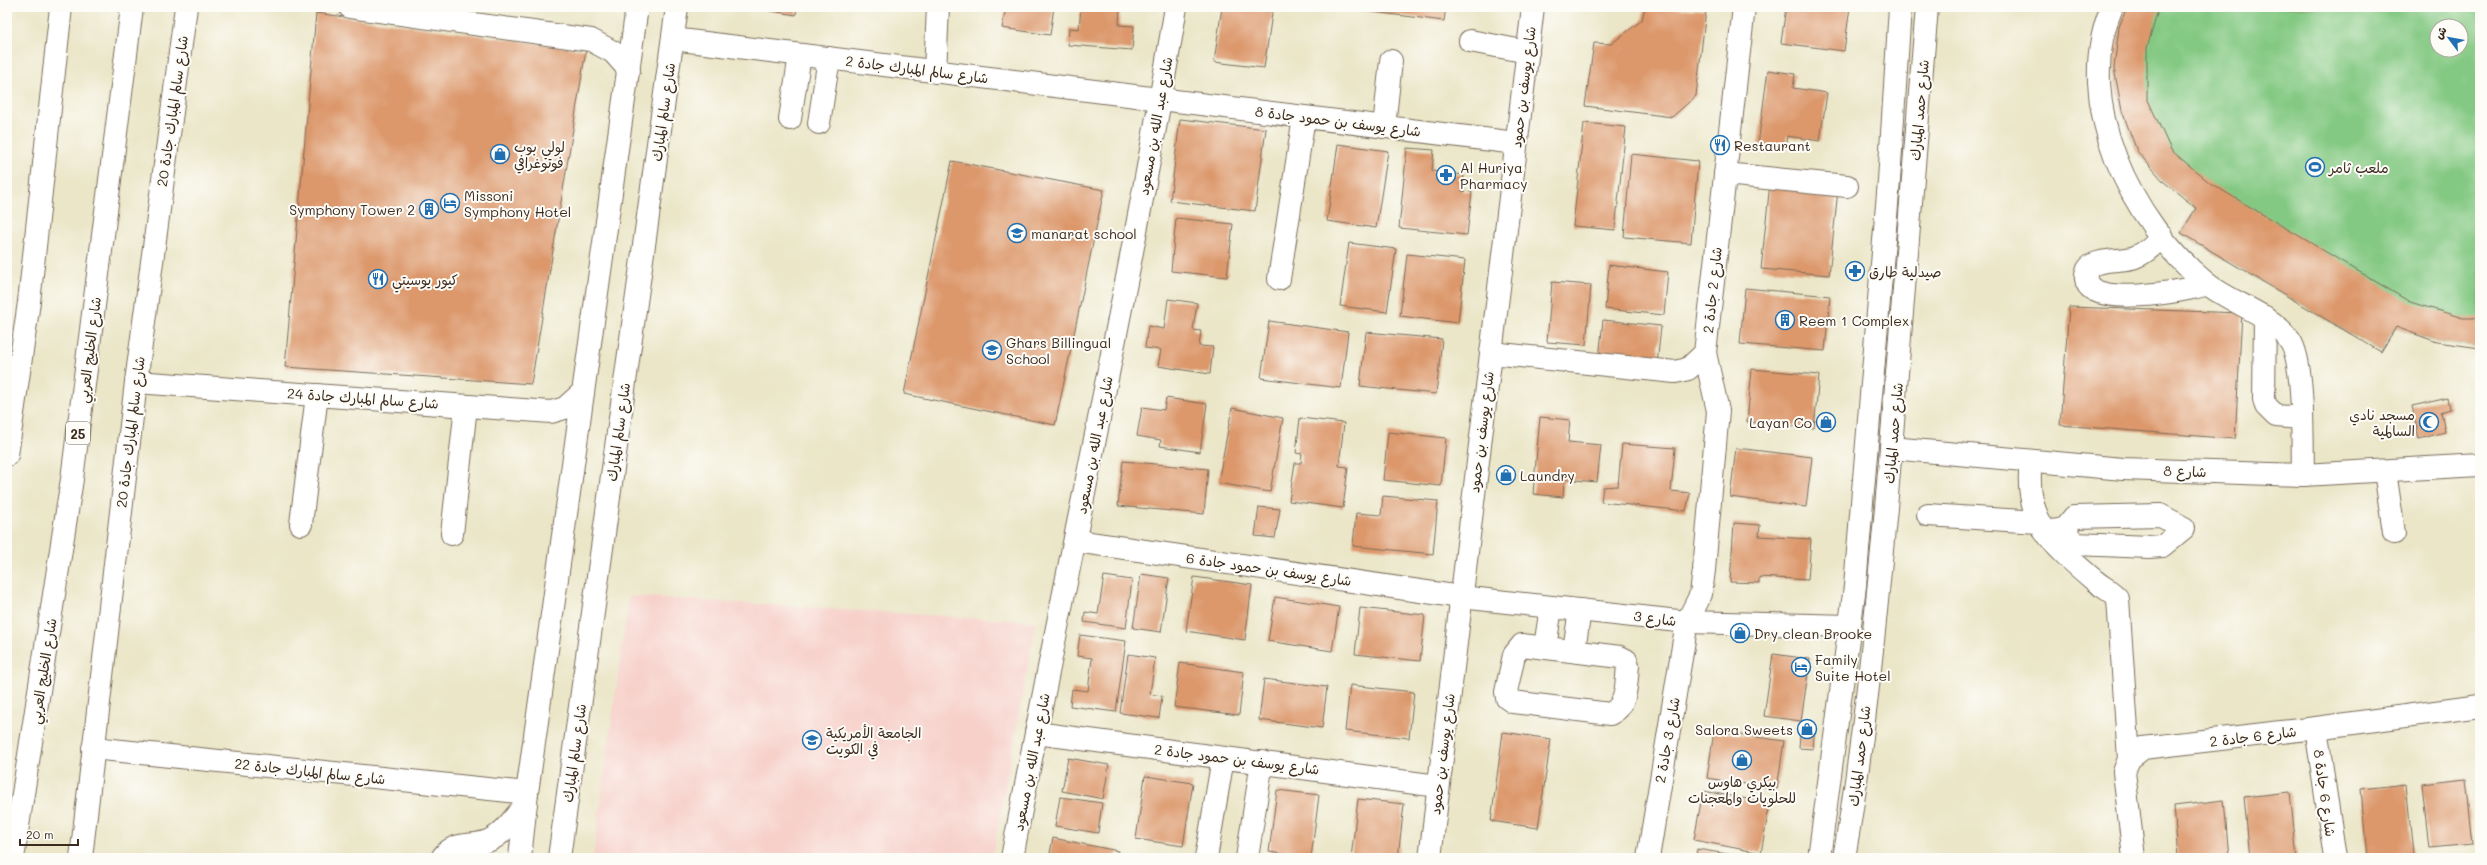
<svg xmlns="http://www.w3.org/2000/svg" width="2487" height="865" viewBox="0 0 2487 865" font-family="Mali,'Playpen Sans Arabic',sans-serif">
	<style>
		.built { fill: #f7d0ca }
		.grass { fill: #84c983; stroke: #607a50; fill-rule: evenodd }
		.building { fill: #dc976b }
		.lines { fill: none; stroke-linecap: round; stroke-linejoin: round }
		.minor-casing { stroke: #796c5a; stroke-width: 24 }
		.major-casing { stroke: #796c5a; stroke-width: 24 }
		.minor { stroke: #fff; stroke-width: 22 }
		.major { stroke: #fff; stroke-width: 22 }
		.labels { text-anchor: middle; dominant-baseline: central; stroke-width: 4; stroke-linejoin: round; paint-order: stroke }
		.shield { fill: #fdfcf7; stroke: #75695f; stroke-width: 1 }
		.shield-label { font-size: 13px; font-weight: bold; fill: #3b2a1e }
		.street-label { font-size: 14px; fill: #3b2a1e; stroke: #fdfcf7 }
		.poi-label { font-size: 14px; fill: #3b2a1e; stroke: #fdfcf7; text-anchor: start }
	</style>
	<rect width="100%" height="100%" fill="#fdfcf7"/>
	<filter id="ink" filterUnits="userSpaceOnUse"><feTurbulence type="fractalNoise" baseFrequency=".025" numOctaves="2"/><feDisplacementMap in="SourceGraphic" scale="8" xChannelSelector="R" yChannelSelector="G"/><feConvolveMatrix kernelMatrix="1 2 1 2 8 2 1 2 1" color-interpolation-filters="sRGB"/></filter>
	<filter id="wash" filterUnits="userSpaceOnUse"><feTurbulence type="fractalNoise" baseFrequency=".012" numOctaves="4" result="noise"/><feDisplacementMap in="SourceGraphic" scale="16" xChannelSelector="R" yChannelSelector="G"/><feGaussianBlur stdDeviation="0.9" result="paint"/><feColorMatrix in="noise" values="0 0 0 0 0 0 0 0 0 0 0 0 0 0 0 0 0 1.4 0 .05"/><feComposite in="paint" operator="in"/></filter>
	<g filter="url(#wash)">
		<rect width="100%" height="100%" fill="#ebe6c8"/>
		<polygon class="built" points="629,596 1036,622 992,858 593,858"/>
		<path class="grass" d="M2127 7H2480V348L2437 342 2396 327 2381 352 2181 233 2196 208 2164 182 2137 151 2122 111 2114 68ZM2437 26H2461V50H2437Z"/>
		<g id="blocks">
			<g class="building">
				<polygon points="746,7 797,7 796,15"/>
				<polygon points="1006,7 1054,7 1050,35 1002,28"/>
				<polygon points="1081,7 1120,7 1119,25 1134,26 1132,50 1068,45 1069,28 1079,29"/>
				<polygon points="1222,7 1273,7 1264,68 1214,62"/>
				<polygon points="1334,7 1446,7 1444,21"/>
				<polygon points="1645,7 1706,10 1696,96 1672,117 1585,106 1594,43 1611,44 1642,20"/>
				<polygon points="1786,7 1850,7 1844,51 1781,43"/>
				<polygon points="2127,7 2159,7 2147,48 2147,98 2171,150 2210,183 2410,302 2463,318 2480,318 2480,348 2437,342 2396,327 2381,352 2181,233 2196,208 2164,182 2137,151 2122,111 2114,68 2119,27"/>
				<polygon points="316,13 586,50 531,384 285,367"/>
				<polygon points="1768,70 1795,74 1793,88 1827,93 1820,141 1787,136 1785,148 1758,144"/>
				<polygon points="1180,119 1266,129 1255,211 1170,201"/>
				<polygon points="1584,123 1626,127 1615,230 1573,226"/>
				<polygon points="1338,144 1388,151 1376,228 1327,221"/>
				<polygon points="1407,148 1434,150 1432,171 1464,175 1462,191 1472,192 1467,235 1399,228"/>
				<polygon points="1631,154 1698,161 1691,243 1624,237"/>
				<polygon points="952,161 1104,190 1055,425 904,394"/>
				<polygon points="1770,183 1838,190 1829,275 1761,269"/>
				<polygon points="1176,218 1233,224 1227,277 1171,271"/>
				<polygon points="1349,243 1396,249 1387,312 1340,306"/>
				<polygon points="1407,254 1465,260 1458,323 1400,316"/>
				<polygon points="1609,265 1668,272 1664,315 1605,309"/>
				<polygon points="1552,282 1591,285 1586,345 1547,342"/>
				<polygon points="1745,288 1830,296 1825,351 1740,344"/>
				<polygon points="1168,299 1197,303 1193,330 1201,331 1199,346 1213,347 1210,374 1158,366 1161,350 1145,348 1148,326 1164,329"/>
				<polygon points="2069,307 2242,313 2235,439 2060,425"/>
				<polygon points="1603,320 1661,326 1657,365 1599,359"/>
				<polygon points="1269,321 1348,332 1341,388 1261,378"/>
				<polygon points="1366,332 1442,339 1436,394 1360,386"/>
				<polygon points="1752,369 1819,375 1814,428 1747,422"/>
				<polygon points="1166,398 1207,404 1200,452 1160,446 1161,440 1137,436 1142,407 1164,410"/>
				<polygon points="2448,398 2450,409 2441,412 2445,432 2419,439 2412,406"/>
				<polygon points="1232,408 1283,418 1270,492 1218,483"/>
				<polygon points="1540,417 1570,420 1568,442 1601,445 1597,482 1564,479 1563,497 1533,494"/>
				<polygon points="1300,418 1344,423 1339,466 1348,467 1343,508 1289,501 1295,463 1301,463 1302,454 1296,453"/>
				<polygon points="1388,432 1446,438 1441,486 1383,480"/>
				<polygon points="1622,444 1675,448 1671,491 1690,493 1686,511 1601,502 1603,487 1618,486"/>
				<polygon points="1736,448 1812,457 1806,507 1730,497"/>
				<polygon points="1123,461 1208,469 1204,514 1118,506"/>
				<polygon points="1383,496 1438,501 1433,554 1353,546 1356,513 1381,515"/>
				<polygon points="1259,507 1280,509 1275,538 1255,536"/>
				<polygon points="1734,523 1760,525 1759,536 1811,539 1808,580 1759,577 1759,583 1730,582"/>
				<polygon points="1141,574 1169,578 1161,632 1133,628"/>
				<polygon points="1104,576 1132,580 1126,628 1084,622 1085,612 1098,614"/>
				<polygon points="1194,577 1252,585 1245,640 1186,631"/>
				<polygon points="1275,597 1339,607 1332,651 1268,641"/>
				<polygon points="1360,608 1425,615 1420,661 1355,654"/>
				<polygon points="1080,635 1126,641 1116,712 1070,706 1072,689 1088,691 1092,658 1077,656"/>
				<polygon points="1128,654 1155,658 1150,694 1162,696 1159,718 1120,713"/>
				<polygon points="1773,654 1810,659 1801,721 1764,716"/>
				<polygon points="1180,663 1244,672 1239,715 1174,707"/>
				<polygon points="1264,679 1327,687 1322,728 1259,720"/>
				<polygon points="1350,685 1414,692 1409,738 1345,731"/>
				<polygon points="1801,722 1815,723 1813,749 1799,748"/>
				<polygon points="1714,731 1784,741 1777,789 1707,778"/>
				<polygon points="1503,732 1551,739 1538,828 1491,821"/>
				<polygon points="1068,758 1109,765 1103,799 1062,791"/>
				<polygon points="1145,776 1193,783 1183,846 1136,839"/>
				<polygon points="2466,779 2473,844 2429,848 2422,784"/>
				<polygon points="2406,784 2413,854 2367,858 2361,789"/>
				<polygon points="1277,790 1319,795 1311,858 1269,852"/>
				<polygon points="1703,791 1770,803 1761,853 1694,840"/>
				<polygon points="2290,792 2297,858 2250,858 2244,797"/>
				<polygon points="1060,797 1102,803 1098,833 1055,826"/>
				<polygon points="1358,799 1404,804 1398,858 1351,858"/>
				<polygon points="2224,800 2229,858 2178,858 2174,806"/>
				<polygon points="1053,838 1118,851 1116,858 1049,858"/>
				<polygon points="1697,849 1745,857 1745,858 1696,858"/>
			</g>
		</g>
	</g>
	<g filter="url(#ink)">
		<use href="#blocks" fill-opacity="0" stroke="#796c5a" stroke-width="1"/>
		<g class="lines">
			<defs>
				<g id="minor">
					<polyline points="350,7 591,40 613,52 629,70"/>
					<path d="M2112 7C2071 102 2132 223 2206 283 2232 304 2273 314 2290 341 2305 362 2302 445 2303 475"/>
					<polyline points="673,39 1516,143"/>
					<polyline points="1470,41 1528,52"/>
					<polyline points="935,72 938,7"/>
					<polyline points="790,119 800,55"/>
					<polyline points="819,123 829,58"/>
					<polyline points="1384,127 1391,61"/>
					<polyline points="1725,174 1847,186"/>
					<path d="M2161 236C2154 245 2146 253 2135 257 2122 263 2083 255 2086 279 2089 309 2187 291 2207 284"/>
					<polyline points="1279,279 1304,117"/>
					<polyline points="2265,317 2264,399 2266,406 2276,416 2301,418"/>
					<polyline points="1491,353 1675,372 1688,369 1705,353 1744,7"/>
					<polyline points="136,382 551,412 565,408 583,392"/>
					<polyline points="1891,448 2123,469 2303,475 2480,465"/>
					<path d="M2031 461C2023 520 2053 545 2094 580 2103 588 2111 590 2118 599L2129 759"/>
					<polyline points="2385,471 2394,533"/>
					<polyline points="1928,515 2038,522"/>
					<polyline points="301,524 317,395"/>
					<polyline points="2045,532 2064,529 2074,517 2160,515 2184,528 2162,546 2150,547 2075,544 2064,529"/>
					<polyline points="452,534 466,406"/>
					<polyline points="1076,541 1461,597 1687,622 1850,626"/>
					<path d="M1522 645 1620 657 1626 660 1628 665C1626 683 1628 706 1610 714L1513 702 1507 698 1506 692 1514 655Z"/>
					<polyline points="1545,647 1551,607"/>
					<polyline points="1574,650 1580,610"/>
					<polyline points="2316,728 2335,858"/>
					<polyline points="1036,733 1438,786"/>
					<polyline points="93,748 527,793"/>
					<polyline points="81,858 136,382 186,7"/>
					<path d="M442 858C453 840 474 848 490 840 505 833 515 816 526 804"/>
					<path d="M1012 858C1065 574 1129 292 1176 7"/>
					<polyline points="1206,858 1223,758"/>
					<polyline points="1247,858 1262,762"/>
					<polyline points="1430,858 1533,7"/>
					<polyline points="1648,858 1687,622 1701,594 1704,570 1718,411 1705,353"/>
					<polyline points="2134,858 2124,772 2129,759 2143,748 2316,728 2480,706"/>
				</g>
				<g id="major">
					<polyline points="7,455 29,302 61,7"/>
					<polyline points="13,858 72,479 132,7"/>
					<polyline points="520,858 527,793 637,7"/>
					<polyline points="559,858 677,7"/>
					<polyline points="1819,858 1855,586 1889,181 1900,7"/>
					<path d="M1844 858C1864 742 1875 625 1886 508 1901 341 1914 174 1927 7"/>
				</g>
			</defs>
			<use href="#minor" class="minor-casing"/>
			<use href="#major" class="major-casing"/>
			<use href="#minor" class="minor"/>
			<use href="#major" class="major"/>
		</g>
	</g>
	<defs>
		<symbol id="restaurant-ring" viewBox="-11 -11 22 22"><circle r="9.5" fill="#fdfcf7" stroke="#1f6fb2" stroke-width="1.5"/><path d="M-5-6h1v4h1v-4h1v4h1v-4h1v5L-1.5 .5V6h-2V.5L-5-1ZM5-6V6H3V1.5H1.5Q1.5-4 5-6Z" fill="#1f6fb2"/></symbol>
		<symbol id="shop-ring" viewBox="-11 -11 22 22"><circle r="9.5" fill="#fdfcf7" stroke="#1f6fb2" stroke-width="1.5"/><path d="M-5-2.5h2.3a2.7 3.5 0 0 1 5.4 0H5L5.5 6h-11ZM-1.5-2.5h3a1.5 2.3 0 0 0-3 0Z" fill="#1f6fb2"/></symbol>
		<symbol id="stadium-ring" viewBox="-11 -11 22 22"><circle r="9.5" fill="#fdfcf7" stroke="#1f6fb2" stroke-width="1.5"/><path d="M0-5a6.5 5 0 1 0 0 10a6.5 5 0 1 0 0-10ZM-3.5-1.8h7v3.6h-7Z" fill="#1f6fb2"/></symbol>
		<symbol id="pharmacy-ring" viewBox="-11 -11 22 22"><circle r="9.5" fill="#fdfcf7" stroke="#1f6fb2" stroke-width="1.5"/><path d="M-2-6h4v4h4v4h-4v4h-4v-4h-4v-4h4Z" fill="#1f6fb2"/></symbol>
		<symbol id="hotel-ring" viewBox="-11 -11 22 22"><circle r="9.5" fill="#fdfcf7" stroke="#1f6fb2" stroke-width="1.5"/><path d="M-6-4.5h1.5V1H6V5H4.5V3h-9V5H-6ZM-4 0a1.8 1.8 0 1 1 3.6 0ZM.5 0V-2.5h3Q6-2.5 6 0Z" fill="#1f6fb2"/></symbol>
		<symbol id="building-ring" viewBox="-11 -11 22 22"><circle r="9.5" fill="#fdfcf7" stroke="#1f6fb2" stroke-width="1.5"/><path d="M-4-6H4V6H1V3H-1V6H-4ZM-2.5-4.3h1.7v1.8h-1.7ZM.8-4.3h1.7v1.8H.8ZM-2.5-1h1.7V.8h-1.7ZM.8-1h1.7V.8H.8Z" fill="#1f6fb2"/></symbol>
		<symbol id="school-ring" viewBox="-11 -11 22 22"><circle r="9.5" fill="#fdfcf7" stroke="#1f6fb2" stroke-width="1.5"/><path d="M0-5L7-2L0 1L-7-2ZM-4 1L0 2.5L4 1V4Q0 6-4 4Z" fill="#1f6fb2"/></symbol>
		<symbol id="mosque-ring" viewBox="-11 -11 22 22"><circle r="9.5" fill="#fdfcf7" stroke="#1f6fb2" stroke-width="1.5"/><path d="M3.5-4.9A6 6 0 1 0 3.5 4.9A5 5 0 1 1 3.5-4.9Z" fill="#1f6fb2"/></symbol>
		<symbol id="university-ring" viewBox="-11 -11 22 22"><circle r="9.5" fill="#fdfcf7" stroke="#1f6fb2" stroke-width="1.5"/><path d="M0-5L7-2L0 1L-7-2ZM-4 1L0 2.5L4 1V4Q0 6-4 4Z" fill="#1f6fb2"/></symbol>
	</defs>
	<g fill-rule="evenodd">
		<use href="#restaurant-ring" x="1709" y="134" width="22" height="22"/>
		<use href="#shop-ring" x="489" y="143" width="22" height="22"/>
		<use href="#stadium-ring" x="2304" y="156" width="22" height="22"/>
		<use href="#pharmacy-ring" x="1435" y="164" width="22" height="22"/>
		<use href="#hotel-ring" x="439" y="192" width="22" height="22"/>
		<use href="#building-ring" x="418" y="198" width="22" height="22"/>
		<use href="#school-ring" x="1006" y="222" width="22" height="22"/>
		<use href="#pharmacy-ring" x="1844" y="260" width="22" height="22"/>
		<use href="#restaurant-ring" x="367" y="268" width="22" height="22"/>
		<use href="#building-ring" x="1774" y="309" width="22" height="22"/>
		<use href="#school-ring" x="981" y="339" width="22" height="22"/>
		<use href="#shop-ring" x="1815" y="411" width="22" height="22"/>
		<use href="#mosque-ring" x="2418" y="411" width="22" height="22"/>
		<use href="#shop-ring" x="1495" y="464" width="22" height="22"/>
		<use href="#shop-ring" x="1729" y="622" width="22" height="22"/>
		<use href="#hotel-ring" x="1790" y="656" width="22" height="22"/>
		<use href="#shop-ring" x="1796" y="718" width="22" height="22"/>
		<use href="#university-ring" x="801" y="729" width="22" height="22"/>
		<use href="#shop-ring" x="1731" y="749" width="22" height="22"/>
	</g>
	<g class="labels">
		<rect class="shield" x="66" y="422" width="24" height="22" rx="3"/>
		<g class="shield-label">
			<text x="78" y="433">25</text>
		</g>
		<g class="street-label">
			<text transform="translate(917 69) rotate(7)">شارع سالم المبارك جادة 2</text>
			<text transform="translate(1523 87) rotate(-83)">شارع يوسف بن حمود</text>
			<text transform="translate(1919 110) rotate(-85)">شارع حمد المبارك</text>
			<text transform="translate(172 111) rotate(-82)">شارع سالم المبارك جادة 20</text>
			<text transform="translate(663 112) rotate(-82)">شارع سالم المبارك</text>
			<text transform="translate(1338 121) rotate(7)">شارع يوسف بن حمود جادة 8</text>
			<text transform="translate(1155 126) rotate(-80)">شارع عبد الله بن مسعود</text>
			<text transform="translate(1712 290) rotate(-84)">شارع 2 جادة 2</text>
			<text transform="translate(89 350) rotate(-83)">شارع الخليج العربي</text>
			<text transform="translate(363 398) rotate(4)">شارع سالم المبارك جادة 24</text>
			<text transform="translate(130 432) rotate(-83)">شارع سالم المبارك جادة 20</text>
			<text transform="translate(618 432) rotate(-82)">شارع سالم المبارك</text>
			<text transform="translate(1481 432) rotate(-83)">شارع يوسف بن حمود</text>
			<text transform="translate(1893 433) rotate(-85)">شارع حمد المبارك</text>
			<text transform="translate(1094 445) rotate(-79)">شارع عبد الله بن مسعود</text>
			<text transform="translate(2185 471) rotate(2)">شارع 8</text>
			<text transform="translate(1269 569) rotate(8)">شارع يوسف بن حمود جادة 6</text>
			<text transform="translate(1655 618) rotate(7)">شارع 3</text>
			<text transform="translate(43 671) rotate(-81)">شارع الخليج العربي</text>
			<text transform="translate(2253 736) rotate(-7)">شارع 6 جادة 2</text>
			<text transform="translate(1667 740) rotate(-80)">شارع 3 جادة 2</text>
			<text transform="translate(574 753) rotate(-82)">شارع سالم المبارك</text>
			<text transform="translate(1442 754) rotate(-83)">شارع يوسف بن حمود</text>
			<text transform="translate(1859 756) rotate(-83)">شارع حمد المبارك</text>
			<text transform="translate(1237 759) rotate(7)">شارع يوسف بن حمود جادة 2</text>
			<text transform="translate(1031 762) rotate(-79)">شارع عبد الله بن مسعود</text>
			<text transform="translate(310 771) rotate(6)">شارع سالم المبارك جادة 22</text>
			<text transform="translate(2325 793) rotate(82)">شارع 6 جادة 8</text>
		</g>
		<g class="poi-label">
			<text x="1734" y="145">Restaurant</text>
			<text x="514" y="146">لولي بوب<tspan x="514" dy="16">فوتوغرافي</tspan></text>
			<text x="1460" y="167">Al Huriya<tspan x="1460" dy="16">Pharmacy</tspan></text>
			<text x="2329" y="167">ملعب ثامر</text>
			<text x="464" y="195">Missoni<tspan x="464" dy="16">Symphony Hotel</tspan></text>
			<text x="415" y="209" text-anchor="end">Symphony Tower 2</text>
			<text x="1031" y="233">manarat school</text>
			<text x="1869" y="271">صيدلية طارق</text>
			<text x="392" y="279">كيور يوسيتي</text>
			<text x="1799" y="320">Reem 1 Complex</text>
			<text x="1006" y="342">Ghars Billingual<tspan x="1006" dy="16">School</tspan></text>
			<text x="2415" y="414" text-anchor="end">مسجد نادي<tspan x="2415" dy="16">السالمية</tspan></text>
			<text x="1812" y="422" text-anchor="end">Layan Co</text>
			<text x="1520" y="475">Laundry</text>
			<text x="1754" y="633">Dry clean Brooke</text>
			<text x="1815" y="659">Family<tspan x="1815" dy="16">Suite Hotel</tspan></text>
			<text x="1793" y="729" text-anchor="end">Salora Sweets</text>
			<text x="826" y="732">الجامعة الأمريكية<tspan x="826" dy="16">في الكويت</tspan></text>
			<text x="1742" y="781" text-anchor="middle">بيكري هاوس<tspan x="1742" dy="16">للحلويات والمعجنات</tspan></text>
		</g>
	</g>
	<rect width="2487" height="865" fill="none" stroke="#fdfcf7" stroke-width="24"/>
	<g transform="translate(2449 38) rotate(302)"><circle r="19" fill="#fdfcf7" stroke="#afa8a0"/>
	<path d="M0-3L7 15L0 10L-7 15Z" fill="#1f6fb2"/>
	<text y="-6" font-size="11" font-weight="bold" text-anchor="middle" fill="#3b2a1e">ش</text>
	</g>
	<path d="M20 839v6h58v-6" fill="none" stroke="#3b2a1e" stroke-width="2"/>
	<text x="26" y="839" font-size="12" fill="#3b2a1e" stroke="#fdfcf7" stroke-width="3" paint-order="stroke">20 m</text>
</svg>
